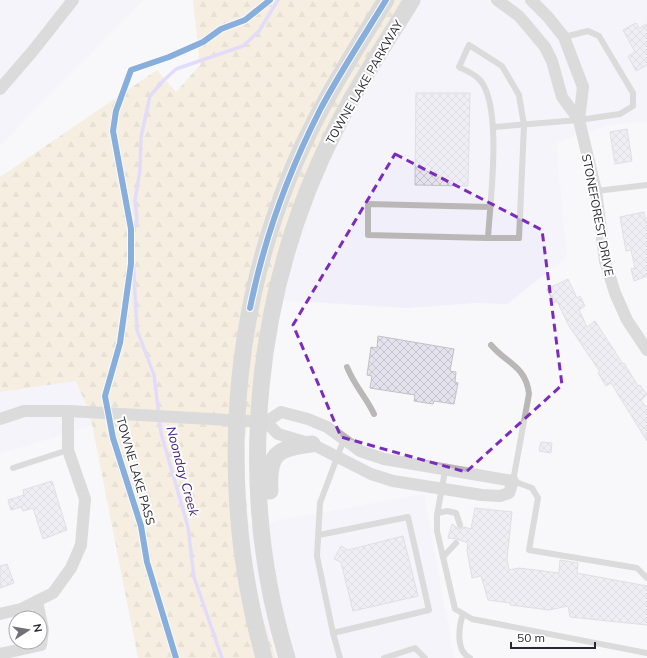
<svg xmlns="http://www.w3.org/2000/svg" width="647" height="658" viewBox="0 0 647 658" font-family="Mulish,sans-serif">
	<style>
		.built { fill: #f0effa }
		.forest { fill: url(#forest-firs) }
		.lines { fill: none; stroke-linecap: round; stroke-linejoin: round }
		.stream { stroke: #c8bbfa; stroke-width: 3.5 }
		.building { fill: url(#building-cross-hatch); stroke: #c2c2c6 }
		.lane { stroke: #b9b8b6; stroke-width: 6 }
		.street { stroke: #b9b8b6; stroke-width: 12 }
		.secondary { stroke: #b8b7b5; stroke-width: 17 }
		.cycleway-casing { stroke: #fff; stroke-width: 8 }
		.cycleway { stroke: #0057b8; stroke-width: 6 }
		.marked { fill: none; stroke: #7b2cbf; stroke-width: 3; stroke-dasharray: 8 5; stroke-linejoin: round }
		.labels { text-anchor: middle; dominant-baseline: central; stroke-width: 4; stroke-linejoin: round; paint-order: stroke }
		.street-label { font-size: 12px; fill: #292831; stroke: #fff }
		.water-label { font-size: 13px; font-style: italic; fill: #3c177c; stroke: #fff }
	</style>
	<defs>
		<pattern id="forest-firs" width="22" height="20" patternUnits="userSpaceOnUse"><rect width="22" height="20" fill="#f2e3c3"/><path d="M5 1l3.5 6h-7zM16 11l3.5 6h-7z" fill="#d0c3a8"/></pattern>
		<pattern id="building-cross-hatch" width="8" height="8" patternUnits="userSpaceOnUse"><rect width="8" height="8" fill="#e4e2ed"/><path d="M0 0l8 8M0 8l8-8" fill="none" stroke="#c4c2cc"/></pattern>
	</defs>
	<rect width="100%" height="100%" fill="#f8f8fa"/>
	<g class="built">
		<polygon points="0,0 144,0 0,145"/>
		<polygon points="418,0 647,0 647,122 608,125 556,143 567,257 507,304 476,303 407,308 278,300 291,235 354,110"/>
		<polygon points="76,380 90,414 93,425 0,454 0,392"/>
		<polygon points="424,494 454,658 276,658 254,591 249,526"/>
	</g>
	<polygon class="forest" points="193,0 418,0 354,110 291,235 278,300 242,450 254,591 276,658 138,658 90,414 76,381 0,392 0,177 157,70 176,92 200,65"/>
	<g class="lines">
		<polyline class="stream" points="222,658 194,577 188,527 161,433 154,375 137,330 132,239 137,219 135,200 140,170 141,137 150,96 163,81 176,69 243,46 259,31 278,0"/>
	</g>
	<g class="building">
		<polygon points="636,23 639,28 647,24 647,65 636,71 628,56 635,52 623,30"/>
		<polygon points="416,93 470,93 468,186 415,185"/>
		<polygon points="627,129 632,161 615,164 610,132"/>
		<polygon points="644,212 647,226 647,276 634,281 631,269 635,268 631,250 626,251 620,217"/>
		<polygon points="568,279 577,298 580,296 585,306 579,310 587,327 595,321 623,364 624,363 638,386 640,385 647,395 641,400 647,409 647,441 611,383 606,386 598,373 600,372 569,326 557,301 554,303 547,289"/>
		<polygon points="378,336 454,349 450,371 456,372 455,382 458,383 454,404 434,401 433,404 414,401 415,395 370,388 372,376 367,375 371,347 377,348"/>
		<polygon points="541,442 552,443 551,453 539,451"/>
		<polygon points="52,481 67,530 43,539 33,508 23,511 21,507 11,510 8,500 24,495 23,490"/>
		<polygon points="475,508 512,512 507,559 509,570 519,568 559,573 560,560 578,563 577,573 647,586 647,625 570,617 568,606 549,610 510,605 510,603 488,600 481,576 472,578 467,550 468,543 457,539 448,538 452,524 459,529 464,527 471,529"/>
		<polygon points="403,536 418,596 353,611 341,562 334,559 341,546 348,550"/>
		<polygon points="7,564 14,583 0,588 0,566"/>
	</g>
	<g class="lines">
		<g class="lane">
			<polyline points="494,127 579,120 620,114 633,106 633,93 599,36 588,31 564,37"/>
			<polyline points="596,191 647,185"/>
			<path d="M488 238H519L524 125 519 95 502 66 469 45 459 67C465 70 475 74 480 80 503 107 490 201 488 238L368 235V204L489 207"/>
			<path d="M491 345C507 364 526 366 529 394L513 481 532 488 538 498 529 550 637 568 647 578"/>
			<path d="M347 367C354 385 366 397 374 414"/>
			<polyline points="13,468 68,450"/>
			<polyline points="445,471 437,515 437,531 455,609 472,619 647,653"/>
			<polyline points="438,513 447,511 456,513 460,525"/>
			<polyline points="319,535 408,517 429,610 333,633"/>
			<polyline points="443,557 456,543"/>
			<path d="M463 614C459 626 455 651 470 658"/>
			<polyline points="340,658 333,633 317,556 320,503 344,439"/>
			<polyline points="384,658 415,648 425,658"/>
		</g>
		<g class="street">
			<polyline points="497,0 519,16 545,47 552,61 562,97 579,120"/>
			<polyline points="531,0 548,17 564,37 583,87 579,120 596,191 605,261 615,293 627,320 647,350"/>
			<polyline points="0,89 32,52 73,0"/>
			<polyline points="0,419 24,411 68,411 266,422 281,412 308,419 327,427 360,451 384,459 513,481 509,493 500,496 482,495 393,481 371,474 312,444 278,434 266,422"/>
			<polyline points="0,614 21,609 53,593 71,568 81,545 85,499 68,450 68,411"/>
			<polyline points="0,654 41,645 43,630 37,601"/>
		</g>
		<g class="secondary">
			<path d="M270 491C268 454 276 448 312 444"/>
			<path d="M264 658C220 501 228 332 288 180 313 116 350 58 386 0"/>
			<path d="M287 658C234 484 254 287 337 126 359 82 387 41 412 0"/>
		</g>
		<defs>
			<g id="cycleway">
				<path d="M250 308C264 239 288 173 320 110 340 72 364 36 386 0"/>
				<polyline points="176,658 147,562 141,526 113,438 105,396 120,343 131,264 131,229 113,131 116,111 131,70 169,57 203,42 221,29 245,20 270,0"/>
			</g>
		</defs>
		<use href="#cycleway" class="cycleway-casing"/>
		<use href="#cycleway" class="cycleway"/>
	</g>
	<path d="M0 0H647V658H0ZM395 154 542 230 562 385 466 472 341 437 293 325Z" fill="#f8f8fa" fill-opacity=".55" fill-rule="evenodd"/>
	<path class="marked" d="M395 154 542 230 562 385 466 472 341 437 293 325Z"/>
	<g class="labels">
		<g class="street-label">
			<text transform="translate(364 82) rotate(-60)">TOWNE LAKE PARKWAY</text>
			<text transform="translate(598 215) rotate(79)">STONEFOREST DRIVE</text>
			<text transform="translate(136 471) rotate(74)">TOWNE LAKE PASS</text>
		</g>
		<g class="water-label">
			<text transform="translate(183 471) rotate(75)">Noonday Creek</text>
		</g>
	</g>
	<g transform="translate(28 630) rotate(78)"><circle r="19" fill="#ffffff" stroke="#a9a9ad"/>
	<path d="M0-3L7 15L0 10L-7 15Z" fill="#717177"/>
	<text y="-6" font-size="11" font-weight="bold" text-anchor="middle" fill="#292831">N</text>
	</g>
	<path d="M511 642v6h84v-6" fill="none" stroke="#292831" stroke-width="2"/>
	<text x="517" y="642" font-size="12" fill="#292831" stroke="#ffffff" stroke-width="3" paint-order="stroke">50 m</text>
</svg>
